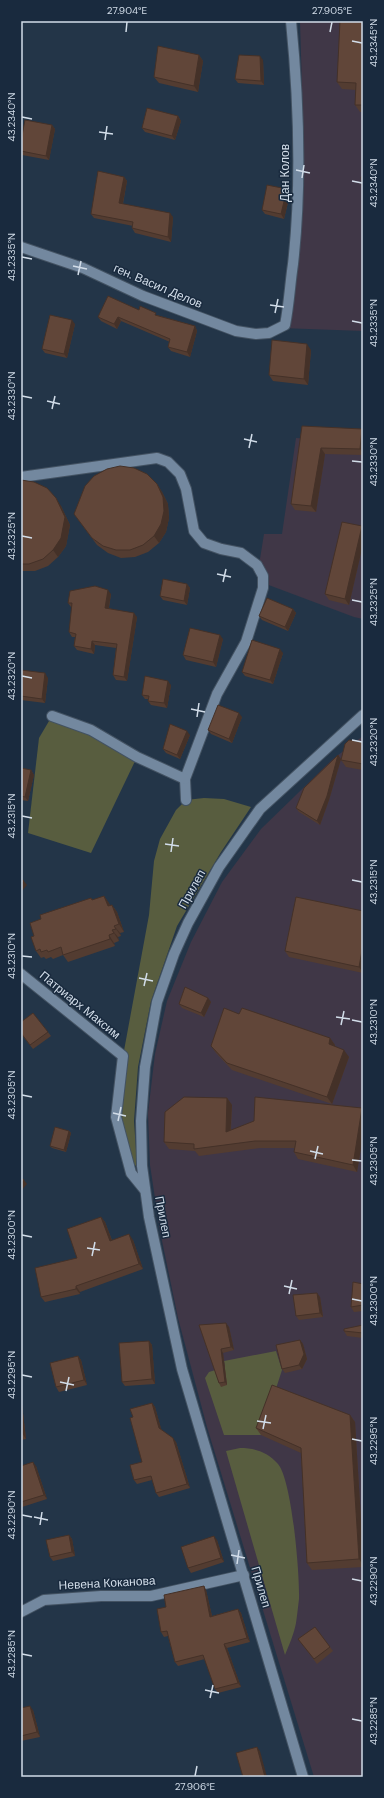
<svg xmlns="http://www.w3.org/2000/svg" width="384" height="1798" viewBox="0 0 384 1798" font-family="'DM Sans',sans-serif">
	<style>
		.commercial { fill: #403747 }
		.green { fill: #585d3f }
		.lines { fill: none; stroke-linecap: round; stroke-linejoin: round }
		.minor-casing { stroke: #435262; stroke-width: 12 }
		.minor { stroke: #73889f; stroke-width: 10 }
		.wall { fill: #533c31 }
		.shaded-wall { fill: #443128 }
		.building { fill: #614639; stroke: #443128 }
		.ticks { fill: none; stroke: #d2dde9; stroke-width: 1.5 }
		.labels { text-anchor: middle; dominant-baseline: central; stroke-width: 3; stroke-linejoin: round; paint-order: stroke }
		.street-label { font-size: 12px; fill: #d2dde9; stroke: #192a3e }
		.neatline { fill: none; stroke: #d2dde9; stroke-width: 1.5 }
		.ticks-label { font-size: 10px; text-anchor: middle; fill: #d2dde9 }
	</style>
	<rect width="100%" height="100%" fill="#233548"/>
	<g class="commercial">
		<polygon points="300,21 363,21 363,331 281,328 302,217 303,121"/>
		<polygon points="296,438 363,442 363,619 354,617 266,584 259,565 264,534 282,534"/>
		<polygon points="363,736 363,1777 314,1777 207,1427 178,1318 160,1231 150,1165 148,1113 155,1054 167,1001 191,942 222,882 261,829 333,759"/>
	</g>
	<g class="green">
		<polygon points="52,716 137,757 91,853 28,833 39,738"/>
		<polygon points="204,798 224,799 251,807 221,852 177,926 151,1001 138,1067 134,1121 137,1165 132,1167 116,1117 123,1056 149,915 154,861 160,839 176,810 186,800"/>
		<polygon points="276,1351 282,1370 261,1435 224,1435 205,1378 209,1372 225,1367 224,1361"/>
		<path d="M240 1448C255 1448 268 1452 278 1464 292 1480 300 1576 299 1599 298 1607 297 1616 296 1623 294 1634 289 1645 285 1655L226 1451Z"/>
	</g>
	<g class="lines">
		<defs>
			<g id="minor">
				<path d="M21 247 83 268 143 296 236 331 256 334 269 333 285 325C289 305 290 284 293 264 302 183 299 102 291 21"/>
				<polyline points="21,477 157,458 168,462 180,474 186,489 194,531 204,543 221,549 241,553 257,565 263,576 263,588 246,642 217,694 185,779 186,800"/>
				<polyline points="52,716 91,730 137,757 185,779"/>
				<polyline points="21,974 123,1056 116,1117 131,1173 144,1189"/>
				<polyline points="21,1612 44,1600 101,1596 151,1596 244,1575"/>
				<polyline points="303,1777 182,1369 149,1217 142,1166 141,1121 145,1067 157,1002 174,954 188,923 219,867 260,809 363,715"/>
			</g>
		</defs>
		<use href="#minor" class="minor-casing"/>
		<use href="#minor" class="minor"/>
	</g>
	<g class="wall">
		<polygon points="363,21 363,112 360,112 355,105 356,90 342,89 337,82"/>
		<polygon points="199,55 203,61 198,92 159,83 154,77"/>
		<polygon points="263,60 264,85 238,83 235,79"/>
		<polygon points="178,116 181,121 175,140 145,132 142,128"/>
		<polygon points="52,125 55,129 49,160 22,155 21,153 21,141"/>
		<polygon points="124,177 127,181 123,204 173,217 171,242 135,233 132,228 133,226 94,218 91,214"/>
		<polygon points="290,194 284,219 265,214 262,210"/>
		<polygon points="139,310 195,326 197,331 190,357 171,351 168,347 170,342 121,321 117,329 101,321 98,317"/>
		<polygon points="75,324 67,358 45,353 42,349"/>
		<polygon points="311,350 308,385 273,381 269,375"/>
		<polygon points="302,426 363,430 363,455 325,454 316,512 295,510 291,504"/>
		<polygon points="21,480 61,506 70,525 66,546 58,557 48,566 35,571 21,571"/>
		<polygon points="157,484 162,492 168,504 169,518 166,532 159,543 148,552 135,557 121,558 108,553 97,545 74,514"/>
		<polygon points="362,526 363,528 363,544 349,605 329,600 325,594"/>
		<polygon points="187,584 190,588 187,605 163,600 160,596"/>
		<polygon points="111,594 109,608 137,617 127,681 116,680 113,675 116,648 95,645 94,654 77,650 74,646 75,637 72,637 69,632 72,607 71,607 68,603"/>
		<polygon points="293,609 296,613 288,631 262,620 259,616"/>
		<polygon points="223,639 216,667 186,660 183,655"/>
		<polygon points="283,653 273,684 245,676 242,672"/>
		<polygon points="21,670 48,678 45,703 21,700"/>
		<polygon points="171,685 167,708 151,705 148,701 149,699 145,699 142,695"/>
		<polygon points="242,717 232,743 211,734 208,730"/>
		<polygon points="190,735 180,759 166,753 163,749"/>
		<polygon points="363,742 363,770 346,767 341,760"/>
		<polygon points="338,755 341,759 329,800 320,825 299,812 296,808"/>
		<polygon points="21,768 31,770 34,775 28,801 21,800"/>
		<polygon points="104,896 110,905 112,905 117,912 124,932 120,933 121,936 118,937 119,941 114,943 115,946 68,962 63,955 53,959 51,957 46,959 44,957 41,958 36,951 34,936 41,919 91,898 93,900"/>
		<polygon points="363,911 363,973 289,957 285,951"/>
		<polygon points="208,998 211,1002 204,1017 182,1008 179,1004"/>
		<polygon points="239,1014 330,1038 335,1045 335,1046 349,1057 332,1104 232,1070 216,1053 211,1046"/>
		<polygon points="48,1032 51,1036 33,1049 21,1034"/>
		<polygon points="227,1098 232,1105 231,1130 362,1108 363,1110 363,1136 357,1172 298,1159 294,1152 294,1148 260,1148 199,1156 195,1151 169,1149 164,1142"/>
		<polygon points="69,1131 71,1133 66,1152 52,1148 50,1146"/>
		<polygon points="101,1217 105,1222 112,1240 133,1240 143,1269 80,1292 80,1294 45,1302 41,1297 77,1258"/>
		<polygon points="363,1284 363,1311 354,1312 351,1307"/>
		<polygon points="317,1293 320,1297 323,1317 299,1320 296,1316"/>
		<polygon points="199,1325 229,1327 234,1350 223,1353 227,1385 221,1387 219,1383"/>
		<polygon points="363,1325 363,1338 347,1336 344,1331"/>
		<polygon points="300,1340 303,1344 307,1359 302,1369 285,1373 282,1369"/>
		<polygon points="149,1341 152,1345 155,1384 125,1386 122,1382"/>
		<polygon points="78,1356 81,1360 87,1385 59,1392 56,1387"/>
		<polygon points="152,1403 155,1407 161,1429 176,1442 190,1488 159,1497 156,1493 152,1480 137,1484 134,1480 142,1462 133,1417"/>
		<polygon points="21,1404 22,1405 26,1439 21,1440"/>
		<polygon points="350,1415 355,1422 363,1553 363,1567 312,1570 307,1563 301,1453 261,1435 256,1428"/>
		<polygon points="21,1466 36,1466 47,1499 22,1507 21,1505"/>
		<polygon points="69,1535 72,1539 75,1556 53,1561 50,1557"/>
		<polygon points="217,1540 224,1562 191,1573 188,1568"/>
		<polygon points="204,1586 206,1590 212,1616 238,1609 241,1613 250,1642 227,1648 241,1687 218,1693 215,1689 205,1659 178,1666 175,1662 168,1636 164,1637 161,1632 166,1607"/>
		<polygon points="315,1627 333,1651 317,1664 298,1639"/>
		<polygon points="21,1708 33,1710 40,1737 21,1741"/>
	</g>
	<g class="shaded-wall">
		<polygon points="199,55 203,61 198,92 194,86"/>
		<polygon points="260,56 263,60 264,85 261,81"/>
		<polygon points="178,116 181,121 175,140 172,136"/>
		<polygon points="52,125 55,129 49,160 46,156"/>
		<polygon points="124,177 127,181 122,207 119,203"/>
		<polygon points="287,189 290,194 284,219 281,214"/>
		<polygon points="170,213 173,217 171,242 168,237"/>
		<polygon points="118,317 121,321 117,329 114,324"/>
		<polygon points="72,320 75,324 67,358 64,354"/>
		<polygon points="195,326 197,331 190,357 187,352"/>
		<polygon points="307,344 311,350 308,385 304,379"/>
		<polygon points="362,429 363,430 363,453 360,449"/>
		<polygon points="321,448 325,454 316,512 311,506"/>
		<polygon points="157,484 162,492 168,504 169,518 166,532 159,543 154,536"/>
		<polygon points="56,498 61,506 70,525 66,546 58,557 53,550"/>
		<polygon points="362,526 363,528 363,544 349,605 345,599"/>
		<polygon points="187,584 190,588 187,605 184,601"/>
		<polygon points="108,590 111,594 108,612 105,608"/>
		<polygon points="293,609 296,613 288,631 285,627"/>
		<polygon points="134,613 137,617 127,681 124,677"/>
		<polygon points="220,635 223,639 216,667 213,662"/>
		<polygon points="92,641 95,645 94,654 91,649"/>
		<polygon points="280,649 283,653 273,684 270,680"/>
		<polygon points="45,673 48,678 45,703 42,699"/>
		<polygon points="168,681 171,685 167,708 164,703"/>
		<polygon points="239,713 242,717 232,743 229,739"/>
		<polygon points="187,731 190,735 180,759 177,755"/>
		<polygon points="338,755 341,759 329,800 320,825 317,821"/>
		<polygon points="31,770 34,775 28,801 25,797"/>
		<polygon points="24,881 27,885 21,892 21,884"/>
		<polygon points="104,896 109,903 113,914 108,906"/>
		<polygon points="112,905 117,912 124,932 119,924"/>
		<polygon points="114,926 120,933 121,936 116,929"/>
		<polygon points="112,930 118,937 119,941 114,933"/>
		<polygon points="109,935 114,943 115,946 110,939"/>
		<polygon points="363,945 363,973 359,967"/>
		<polygon points="208,998 211,1002 204,1017 201,1013"/>
		<polygon points="330,1038 335,1045 334,1052 329,1044"/>
		<polygon points="344,1050 349,1057 332,1104 327,1097"/>
		<polygon points="227,1098 232,1105 230,1138 226,1132"/>
		<polygon points="362,1108 363,1110 363,1136 357,1172 353,1165"/>
		<polygon points="69,1131 71,1133 66,1152 64,1150"/>
		<polygon points="24,1180 27,1184 21,1191 21,1184"/>
		<polygon points="101,1217 105,1222 114,1246 110,1241"/>
		<polygon points="129,1234 133,1240 143,1269 139,1264"/>
		<polygon points="76,1286 80,1292 80,1294 76,1289"/>
		<polygon points="317,1293 320,1297 323,1317 320,1313"/>
		<polygon points="226,1323 229,1327 234,1350 231,1347"/>
		<polygon points="300,1340 303,1344 307,1359 302,1369 299,1365"/>
		<polygon points="149,1341 152,1345 155,1384 152,1379"/>
		<polygon points="221,1349 223,1353 227,1385 225,1382"/>
		<polygon points="78,1356 81,1360 87,1385 84,1380"/>
		<polygon points="152,1403 155,1407 162,1432 159,1428"/>
		<polygon points="21,1404 22,1405 26,1439 22,1433 21,1424"/>
		<polygon points="350,1415 355,1422 363,1553 363,1565 359,1559"/>
		<polygon points="173,1438 176,1442 190,1488 187,1484"/>
		<polygon points="33,1462 36,1466 47,1499 44,1495"/>
		<polygon points="69,1535 72,1539 75,1556 72,1552"/>
		<polygon points="214,1536 217,1540 224,1562 221,1558"/>
		<polygon points="204,1586 206,1590 213,1621 210,1617"/>
		<polygon points="238,1609 241,1613 250,1642 247,1638"/>
		<polygon points="224,1644 227,1648 241,1687 238,1683"/>
		<polygon points="30,1706 33,1710 40,1737 37,1732"/>
		<polygon points="257,1747 260,1751 267,1777 265,1777"/>
	</g>
	<g class="building">
		<polygon points="340,21 363,21 363,105 355,105 356,83 337,82"/>
		<polygon points="158,46 199,55 194,86 154,77"/>
		<polygon points="239,55 260,56 261,81 235,79"/>
		<polygon points="147,108 178,116 172,136 142,128"/>
		<polygon points="25,120 52,125 46,156 21,151 21,141"/>
		<polygon points="98,171 124,177 119,203 170,213 168,237 132,228 133,222 91,214"/>
		<polygon points="363,176 363,192 361,177"/>
		<polygon points="267,185 287,189 281,214 262,210"/>
		<polygon points="108,296 139,310 140,306 156,313 155,315 195,326 187,352 168,347 170,339 118,317 114,324 98,317"/>
		<polygon points="50,315 72,320 64,354 42,349"/>
		<polygon points="272,340 307,344 304,379 269,375"/>
		<polygon points="302,426 362,429 360,449 321,448 311,506 291,504"/>
		<polygon points="120,466 134,468 147,474 157,484 163,497 164,511 161,524 154,536 143,545 130,550 116,550 103,546 92,538 74,514 85,486 94,476 107,469"/>
		<polygon points="21,480 34,482 47,488 56,498 65,517 61,538 53,550 43,559 29,564 21,564"/>
		<polygon points="342,522 362,526 345,599 325,594"/>
		<polygon points="163,579 187,584 184,601 160,596"/>
		<polygon points="95,586 108,590 105,608 134,613 124,677 113,675 117,644 92,641 91,649 74,646 76,634 69,632 72,603 68,603 70,591"/>
		<polygon points="267,598 293,609 285,627 259,616"/>
		<polygon points="190,628 220,635 213,662 183,655"/>
		<polygon points="252,640 280,649 270,680 242,672"/>
		<polygon points="21,670 45,673 42,699 21,696"/>
		<polygon points="145,676 168,681 164,703 148,701 149,696 142,695"/>
		<polygon points="218,705 239,713 229,739 208,730"/>
		<polygon points="170,724 187,731 177,755 163,749"/>
		<polygon points="349,740 363,742 363,764 341,760 345,744"/>
		<polygon points="338,755 327,796 317,821 296,808 304,788"/>
		<polygon points="21,768 31,770 25,797 21,796"/>
		<polygon points="21,879 24,881 21,884"/>
		<polygon points="104,896 108,906 112,905 119,924 114,926 116,929 112,930 114,933 109,935 110,939 63,955 61,947 48,952 47,950 41,952 40,949 36,951 31,937 34,936 30,923 41,919 40,915 91,898 92,900"/>
		<polygon points="296,897 363,911 363,945 359,967 285,951"/>
		<polygon points="185,987 208,998 201,1013 179,1004"/>
		<polygon points="224,1008 239,1014 242,1008 330,1038 329,1044 344,1050 327,1097 227,1063 211,1046"/>
		<polygon points="33,1013 48,1032 30,1045 21,1033 21,1022"/>
		<polygon points="184,1097 227,1098 226,1132 254,1121 255,1097 362,1108 353,1165 294,1152 296,1141 255,1141 194,1149 194,1144 164,1142 165,1112"/>
		<polygon points="55,1127 69,1131 64,1150 50,1146"/>
		<polygon points="21,1178 24,1180 21,1184"/>
		<polygon points="101,1217 110,1241 129,1234 139,1264 76,1286 76,1289 41,1297 35,1268 77,1258 67,1229"/>
		<polygon points="353,1282 363,1284 363,1305 351,1307"/>
		<polygon points="317,1293 320,1313 296,1316 293,1295"/>
		<polygon points="226,1323 231,1347 221,1349 225,1382 219,1383 199,1325"/>
		<polygon points="363,1325 363,1333 344,1331 344,1329"/>
		<polygon points="300,1340 304,1354 299,1365 282,1369 276,1345"/>
		<polygon points="149,1341 152,1379 122,1382 119,1343"/>
		<polygon points="78,1356 84,1380 56,1387 50,1363"/>
		<polygon points="272,1385 350,1415 359,1559 307,1563 301,1448 256,1428"/>
		<polygon points="152,1403 159,1428 173,1438 187,1484 156,1493 151,1476 134,1480 130,1465 142,1462 130,1418 133,1417 130,1409"/>
		<polygon points="21,1424 22,1433 21,1433"/>
		<polygon points="33,1462 44,1495 21,1502 21,1466"/>
		<polygon points="69,1535 72,1552 50,1557 46,1540"/>
		<polygon points="214,1536 221,1558 188,1568 181,1547"/>
		<polygon points="204,1586 210,1617 238,1609 247,1638 224,1644 238,1683 215,1689 203,1655 175,1662 167,1631 161,1632 157,1609 166,1607 164,1595"/>
		<polygon points="315,1627 330,1647 314,1659 298,1639"/>
		<polygon points="30,1706 37,1732 21,1736 21,1708"/>
		<polygon points="257,1747 265,1777 250,1777 249,1776 243,1777 236,1753"/>
	</g>
	<path class="ticks" d="M126 32 127 22M330 32 332 22M352 41 362 43M22 117 32 119M99 132 113 134M105 140 107 126M296 170 310 173M302 178 304 165M352 181 362 183M22 257 32 259M73 266 87 269M78 275 81 261M270 305 284 307M275 313 278 299M352 321 362 323M22 396 32 398M47 401 60 404M52 409 55 396M244 439 257 442M249 448 252 434M352 461 362 462M22 536 32 538M217 574 231 577M223 582 226 569M352 600 362 602M22 676 32 678M191 709 205 712M197 717 199 703M352 740 362 742M22 816 32 818M165 844 179 846M171 852 173 838M352 880 362 882M22 956 32 957M139 978 153 981M144 986 147 973M336 1017 350 1019M352 1020 362 1022M341 1025 344 1011M22 1095 32 1097M113 1113 126 1116M118 1121 121 1107M310 1151 323 1154M315 1159 318 1146M352 1160 362 1161M22 1235 32 1237M87 1248 100 1250M92 1256 95 1242M284 1286 297 1289M289 1294 292 1280M352 1299 362 1301M22 1375 32 1377M60 1382 74 1385M66 1391 69 1377M257 1421 271 1423M263 1429 266 1415M352 1439 362 1441M22 1515 32 1517M34 1517 48 1520M40 1525 42 1512M231 1555 245 1558M237 1564 239 1550M352 1579 362 1581M22 1654 32 1656M205 1690 219 1693M210 1698 213 1685M352 1719 362 1721M195 1776 197 1766"/>
	<g class="labels">
		<g class="street-label">
			<text transform="translate(285 173) rotate(-90)">Дан Колов</text>
			<text transform="translate(158 286) rotate(23)">ген. Васил Делов</text>
			<text transform="translate(192 889) rotate(-61)">Прилеп</text>
			<text transform="translate(80 1005) rotate(39)">Патриарх Максим</text>
			<text transform="translate(163 1217) rotate(79)">Прилеп</text>
			<text transform="translate(107 1583) rotate(-3)">Невена Коканова</text>
			<text transform="translate(261 1587) rotate(74)">Прилеп</text>
		</g>
	</g>
	<rect width="384" height="1798" fill="none" stroke="#192a3e" stroke-width="44"/>
	<rect x="22" y="22" width="340" height="1754" class="neatline"/>
	<g class="ticks-label">
		<text x="127" y="14">27.904°E</text>
		<text x="332" y="14">27.905°E</text>
		<text transform="translate(373 43) rotate(-90)" y="4">43.2345°N</text>
		<text transform="translate(11 117) rotate(-90)" y="4">43.2340°N</text>
		<text transform="translate(373 183) rotate(-90)" y="4">43.2340°N</text>
		<text transform="translate(11 257) rotate(-90)" y="4">43.2335°N</text>
		<text transform="translate(373 323) rotate(-90)" y="4">43.2335°N</text>
		<text transform="translate(11 396) rotate(-90)" y="4">43.2330°N</text>
		<text transform="translate(373 462) rotate(-90)" y="4">43.2330°N</text>
		<text transform="translate(11 536) rotate(-90)" y="4">43.2325°N</text>
		<text transform="translate(373 602) rotate(-90)" y="4">43.2325°N</text>
		<text transform="translate(11 676) rotate(-90)" y="4">43.2320°N</text>
		<text transform="translate(373 742) rotate(-90)" y="4">43.2320°N</text>
		<text transform="translate(11 816) rotate(-90)" y="4">43.2315°N</text>
		<text transform="translate(373 882) rotate(-90)" y="4">43.2315°N</text>
		<text transform="translate(11 956) rotate(-90)" y="4">43.2310°N</text>
		<text transform="translate(373 1022) rotate(-90)" y="4">43.2310°N</text>
		<text transform="translate(11 1095) rotate(-90)" y="4">43.2305°N</text>
		<text transform="translate(373 1161) rotate(-90)" y="4">43.2305°N</text>
		<text transform="translate(11 1235) rotate(-90)" y="4">43.2300°N</text>
		<text transform="translate(373 1301) rotate(-90)" y="4">43.2300°N</text>
		<text transform="translate(11 1375) rotate(-90)" y="4">43.2295°N</text>
		<text transform="translate(373 1441) rotate(-90)" y="4">43.2295°N</text>
		<text transform="translate(11 1515) rotate(-90)" y="4">43.2290°N</text>
		<text transform="translate(373 1581) rotate(-90)" y="4">43.2290°N</text>
		<text transform="translate(11 1654) rotate(-90)" y="4">43.2285°N</text>
		<text transform="translate(373 1721) rotate(-90)" y="4">43.2285°N</text>
		<text x="195" y="1790">27.906°E</text>
	</g>
</svg>
